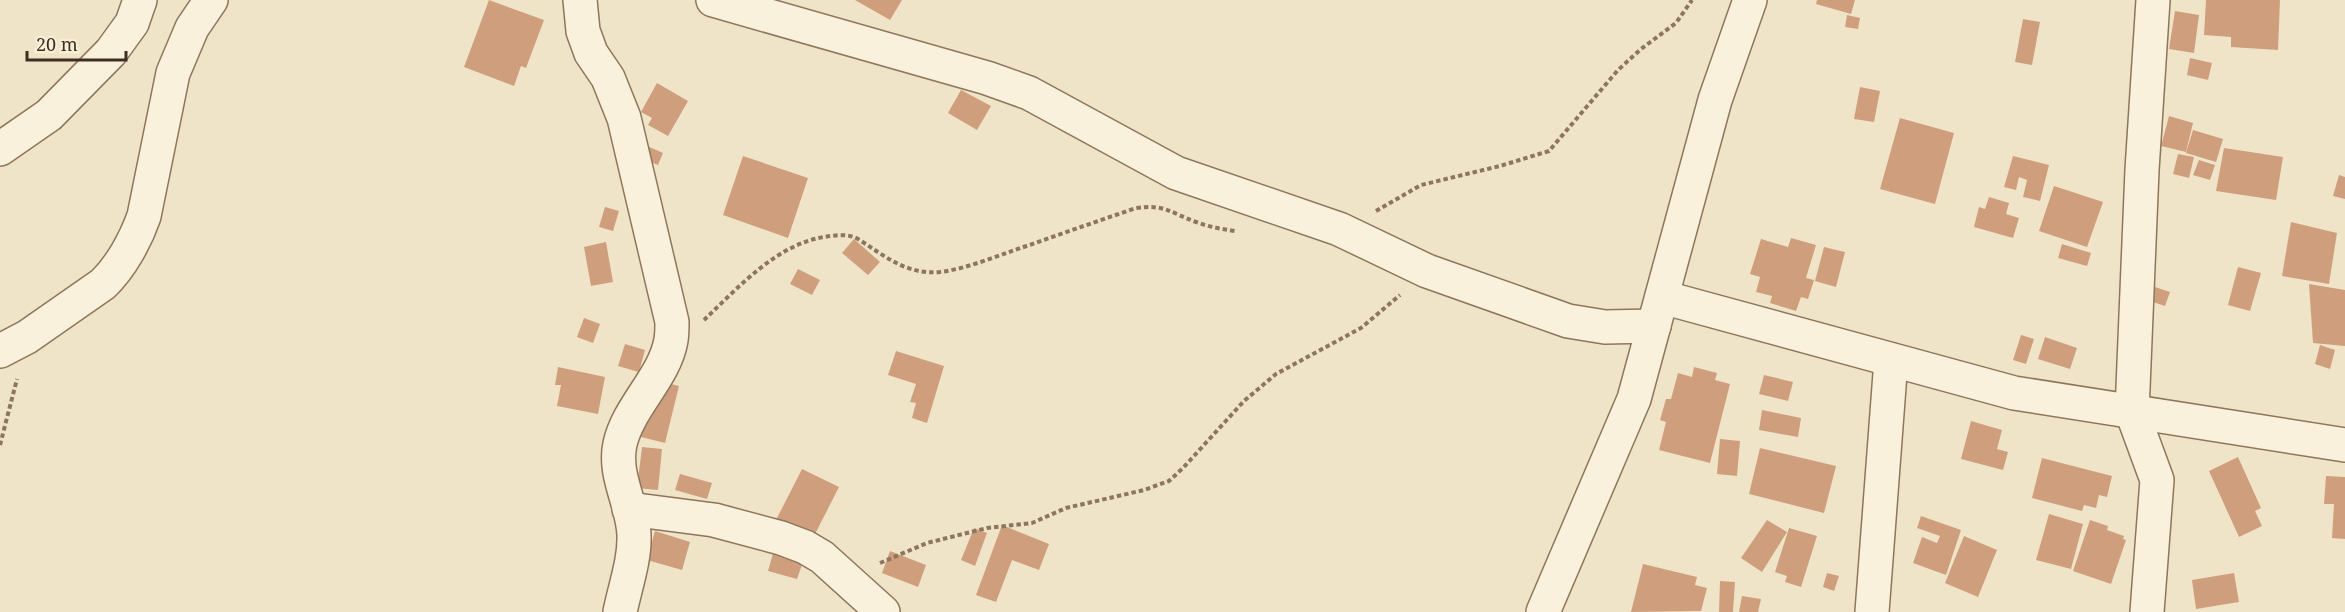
<svg xmlns="http://www.w3.org/2000/svg" width="2345" height="612" viewBox="0 0 2345 612" font-family="'Noto Serif',serif">
	<style>
		.building { fill: #cf9f7d }
		.lines { fill: none; stroke-linecap: round; stroke-linejoin: round }
		.minor-casing { stroke: #8d765c; stroke-width: 36 }
		.path { stroke: #8d765c; stroke-width: 4; stroke-dasharray: 4.5 3; stroke-linecap: butt }
		.minor { stroke: #faf1dc; stroke-width: 33 }
	</style>
	<rect width="100%" height="100%" fill="#f0e4c8"/>
	<g class="building">
		<polygon points="489,0 544,20 526,68 521,66 514,86 464,67"/>
		<polygon points="855,0 902,0 890,20"/>
		<polygon points="1817,0 1855,0 1851,14 1816,4"/>
		<polygon points="2206,0 2280,0 2278,50 2231,47 2231,37 2204,35"/>
		<polygon points="2175,11 2199,15 2194,53 2169,49"/>
		<polygon points="1847,15 1860,18 1858,29 1845,27"/>
		<polygon points="2023,19 2040,22 2032,65 2015,62"/>
		<polygon points="2190,58 2212,63 2208,80 2187,75"/>
		<polygon points="657,83 688,101 668,136 648,125 652,118 641,112"/>
		<polygon points="1860,87 1880,91 1874,122 1854,119"/>
		<polygon points="961,90 991,106 977,130 948,113"/>
		<polygon points="2169,116 2193,123 2186,152 2161,146"/>
		<polygon points="1900,118 1954,133 1935,204 1880,189"/>
		<polygon points="2193,130 2223,139 2216,162 2186,153"/>
		<polygon points="647,146 663,153 658,165 641,158"/>
		<polygon points="2224,148 2283,157 2276,200 2216,191"/>
		<polygon points="2178,154 2194,157 2189,178 2173,174"/>
		<polygon points="743,156 808,178 788,238 723,215"/>
		<polygon points="2013,156 2049,165 2040,201 2023,197 2027,180 2019,177 2016,190 2004,187"/>
		<polygon points="2199,160 2215,165 2210,180 2193,175"/>
		<polygon points="2339,175 2345,177 2345,199 2333,196"/>
		<polygon points="2054,186 2103,202 2087,247 2039,231"/>
		<polygon points="1989,197 2009,203 2006,214 2019,218 2013,238 1974,227 1979,207 1985,209"/>
		<polygon points="605,207 619,211 613,231 599,227"/>
		<polygon points="2291,222 2337,233 2329,284 2282,276"/>
		<polygon points="1791,238 1816,245 1806,278 1814,280 1808,299 1801,297 1796,311 1770,303 1772,296 1756,292 1760,277 1750,274 1761,239 1788,247"/>
		<polygon points="854,239 880,262 868,275 842,253"/>
		<polygon points="606,242 613,282 591,286 584,247"/>
		<polygon points="2062,244 2091,253 2087,266 2058,258"/>
		<polygon points="1824,247 1845,252 1836,287 1815,281"/>
		<polygon points="2238,267 2261,273 2250,311 2228,305"/>
		<polygon points="798,269 820,280 812,295 790,284"/>
		<polygon points="2309,284 2345,290 2345,346 2313,343"/>
		<polygon points="2155,287 2170,292 2165,306 2150,301"/>
		<polygon points="584,318 600,324 593,343 577,337"/>
		<polygon points="2021,335 2034,339 2026,364 2013,360"/>
		<polygon points="2045,337 2077,348 2070,369 2038,359"/>
		<polygon points="625,344 645,350 639,372 618,366"/>
		<polygon points="2320,345 2335,350 2330,369 2315,364"/>
		<polygon points="896,351 944,366 927,423 912,418 916,403 910,402 916,384 888,375"/>
		<polygon points="558,367 605,377 598,414 557,406 561,385 555,385"/>
		<polygon points="1694,367 1717,373 1715,380 1730,384 1710,463 1659,450 1666,422 1660,420 1666,399 1671,399 1678,373 1692,377"/>
		<polygon points="1764,375 1793,382 1788,401 1759,394"/>
		<polygon points="639,376 679,386 665,443 625,433"/>
		<polygon points="1762,410 1801,418 1798,437 1759,430"/>
		<polygon points="1971,421 2002,430 1997,449 2008,452 2003,470 1961,459"/>
		<polygon points="1720,439 1740,441 1737,476 1717,474"/>
		<polygon points="642,447 662,449 658,490 637,488"/>
		<polygon points="1760,448 1836,466 1824,513 1749,494"/>
		<polygon points="2238,457 2261,508 2255,511 2262,526 2239,537 2209,471"/>
		<polygon points="2042,458 2112,476 2107,497 2099,495 2096,508 2084,505 2082,511 2032,498"/>
		<polygon points="802,469 839,487 812,540 775,522"/>
		<polygon points="680,474 712,483 707,499 675,490"/>
		<polygon points="2326,476 2345,477 2345,539 2332,538 2334,504 2324,504"/>
		<polygon points="2049,514 2083,524 2071,569 2036,560"/>
		<polygon points="1921,516 1961,530 1946,575 1913,563 1922,537 1937,543 1940,536 1917,528"/>
		<polygon points="1767,520 1787,532 1762,572 1741,558"/>
		<polygon points="2090,520 2108,526 2107,530 2124,536 2123,539 2126,540 2111,584 2073,571"/>
		<polygon points="1002,525 1049,544 1039,570 1012,560 996,602 976,595"/>
		<polygon points="974,528 987,533 975,566 961,560"/>
		<polygon points="1789,528 1817,536 1801,587 1785,582 1787,576 1775,572"/>
		<polygon points="655,531 690,542 682,570 647,560"/>
		<polygon points="1964,536 1997,550 1978,597 1945,583"/>
		<polygon points="774,550 804,559 797,579 768,571"/>
		<polygon points="890,551 926,565 918,587 882,573"/>
		<polygon points="1643,564 1697,577 1695,585 1707,588 1701,611 1631,612"/>
		<polygon points="1827,573 1839,576 1834,591 1823,587"/>
		<polygon points="2234,573 2239,602 2196,609 2192,580"/>
		<polygon points="1720,581 1735,582 1733,612 1719,612"/>
		<polygon points="1742,596 1761,599 1758,612 1739,612"/>
	</g>
	<g class="lines">
		<defs>
			<g id="minor">
				<path d="M580 0 583 31 591 53 608 78 624 118 672 322C672 328 672 334 671 340 665 377 628 407 620 444 613 475 633 504 634 535 635 560 625 587 620 612"/>
				<polyline points="713,0 987,78 1029,93 1176,173 1339,229 1427,271 1568,321 1605,327 1654,326"/>
				<polyline points="0,149 49,115 111,52 132,23 140,0"/>
				<polyline points="1662,297 2014,393 2345,445"/>
				<path d="M0 351 27 337 103 284C121 267 136 239 144 216L173 73 192 28 211 0"/>
				<polyline points="629,509 714,520 781,538 805,547 822,557 883,612"/>
				<polyline points="1543,612 1634,399 1715,100 1750,0"/>
				<polyline points="1872,612 1891,360"/>
				<polyline points="2147,612 2157,480 2132,412 2142,170 2153,0"/>
			</g>
		</defs>
		<use href="#minor" class="minor-casing"/>
		<g class="path">
			<polyline points="1376,211 1421,185 1500,166 1549,151 1618,70 1641,49 1676,23 1692,0"/>
			<path d="M704 320C740 286 779 241 831 236 840 235 849 234 858 239 885 256 906 275 940 272 965 269 991 258 1015 250 1055 236 1095 222 1136 208 1165 204 1171 213 1196 222 1209 227 1222 229 1235 231"/>
			<polyline points="0,445 17,379"/>
			<polyline points="880,563 927,543 987,528 1032,523 1066,508 1144,490 1169,481 1183,468 1244,401 1276,374 1361,328 1400,295"/>
		</g>
		<use href="#minor" class="minor"/>
	</g>
	<path d="M27 51v9h99v-9" fill="none" stroke="#3d2e20" stroke-width="3"/>
	<text x="36" y="51" font-size="18" fill="#3d2e20" stroke="#f7eed8" stroke-width="4.5" paint-order="stroke">20 m</text>
</svg>
